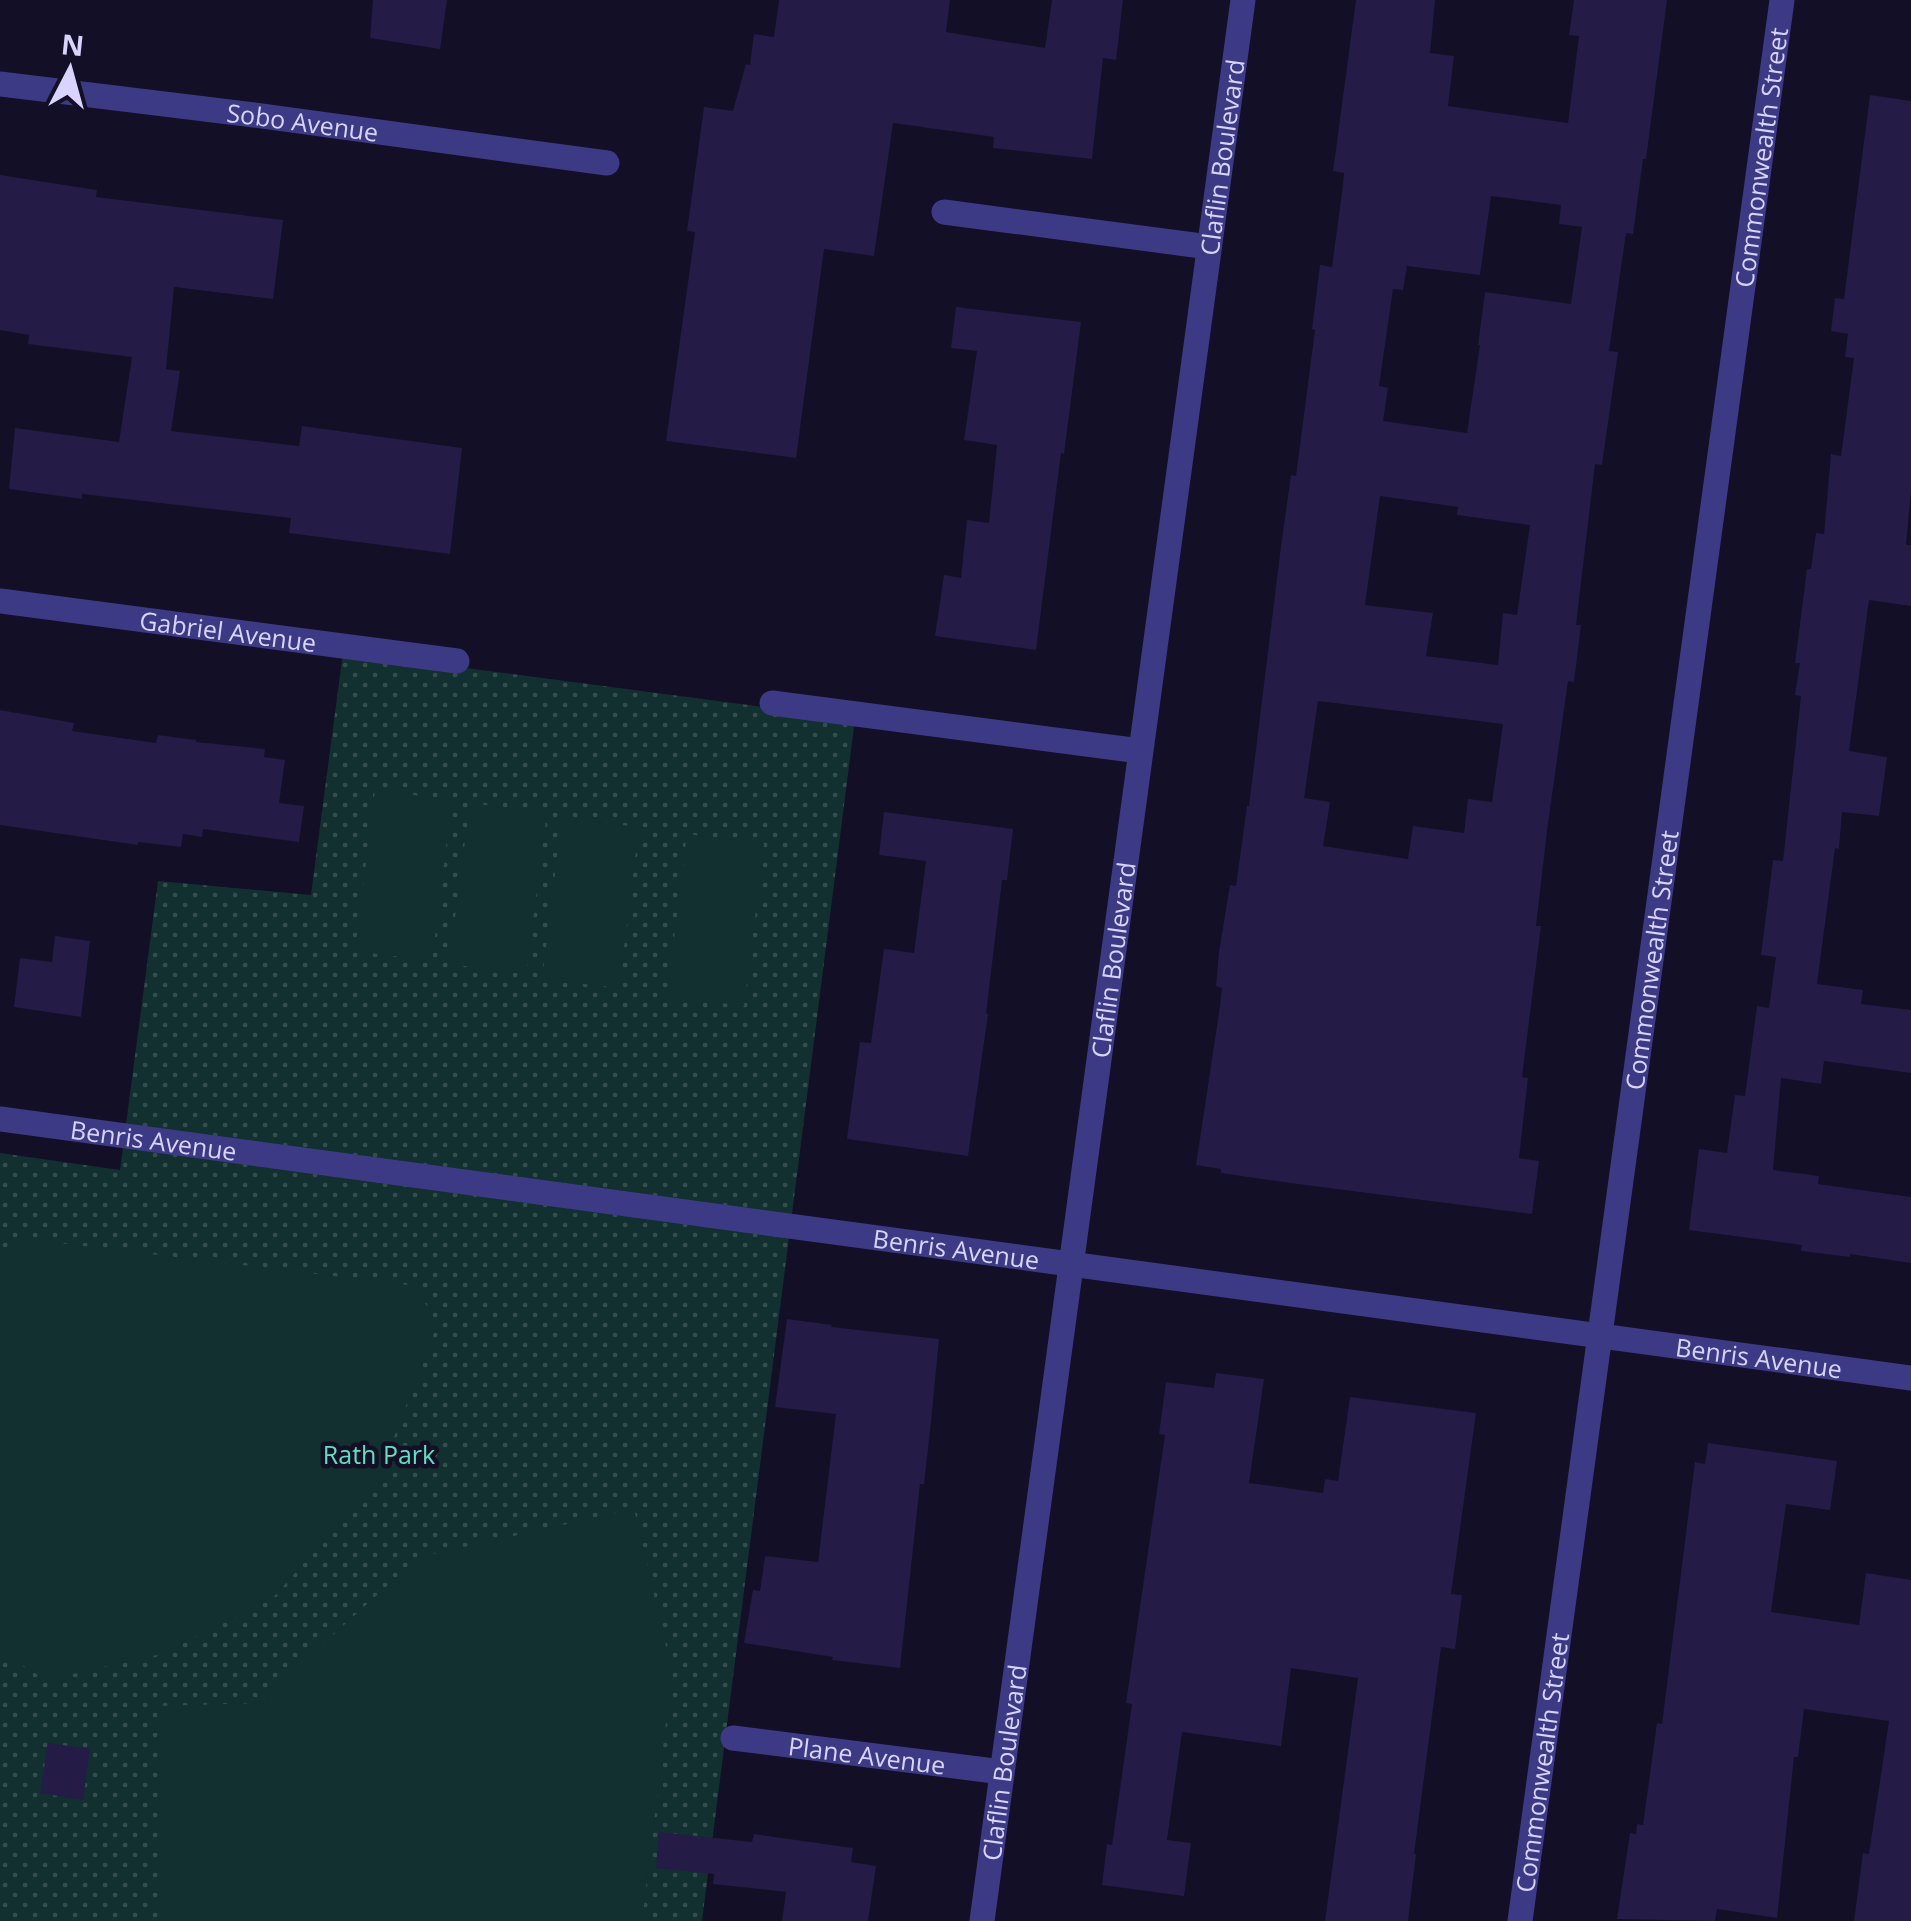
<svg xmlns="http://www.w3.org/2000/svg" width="1911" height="1921" viewBox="0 0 1911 1921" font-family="'Open Sans',sans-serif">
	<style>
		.grass { fill: url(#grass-dots) }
		.garden { fill: #12302f }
		.building { fill: #241b47; fill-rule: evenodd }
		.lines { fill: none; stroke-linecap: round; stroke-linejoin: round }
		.minor { stroke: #3d3a85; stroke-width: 25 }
		.labels { text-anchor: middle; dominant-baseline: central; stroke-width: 9; stroke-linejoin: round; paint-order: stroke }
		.street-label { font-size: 25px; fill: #d9d4ff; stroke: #130f26 }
		.park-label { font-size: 25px; fill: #5fe0c0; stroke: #130f26 }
	</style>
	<defs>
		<pattern id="grass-dots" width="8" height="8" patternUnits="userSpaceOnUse" patternTransform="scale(2.5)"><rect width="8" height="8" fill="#12302f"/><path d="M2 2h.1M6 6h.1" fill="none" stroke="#344d4e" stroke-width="1.8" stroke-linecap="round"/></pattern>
	</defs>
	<rect width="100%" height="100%" fill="#130f26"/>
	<polygon class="grass" points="343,652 855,719 702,1921 0,1921 0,1153 120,1170 158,881 311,895"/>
	<g class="garden">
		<polygon points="375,790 452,800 432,961 355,951"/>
		<polygon points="470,803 547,813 526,974 449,964"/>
		<polygon points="562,818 639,827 619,988 542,979"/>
		<polygon points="687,834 764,844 744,1006 667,996"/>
		<polygon points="25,1239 416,1286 437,1325 378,1479 272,1599 161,1654 46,1680 0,1651 0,1252"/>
		<polygon points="634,1509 672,1672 642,1921 163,1921 157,1706 266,1703 270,1692 419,1557"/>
	</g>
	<g class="building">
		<polygon points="373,0 447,0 440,49 370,38"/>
		<polygon points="779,0 950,0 946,32 1045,48 1052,0 1123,0 1116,60 1103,58 1092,159 993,148 994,137 893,123 874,256 824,249 796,458 666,441 695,232 687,231 704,107 733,111 746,64 750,65 754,34 774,37"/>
		<path d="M1356 0H1435L1430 53 1454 56 1448 106 1568 123 1579 36 1569 35 1574 0H1667L1646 159H1643L1633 234 1626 233 1609 351 1618 352 1602 465 1595 464 1576 625H1581L1574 682 1568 681 1547 831 1536 926H1541L1522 1077 1528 1078 1519 1158 1539 1161 1532 1214 1290 1183 1221 1173V1169L1196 1165 1220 1006 1222 988 1216 986 1219 952 1230 885 1236 886 1247 806H1249L1281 546 1291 475 1296 476 1315 330 1312 329 1320 265 1332 267 1343 185 1344 173 1333 171ZM1491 196 1561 205 1559 224 1582 227 1571 304 1485 292 1478 345H1480L1467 433 1383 421 1388 388 1379 386 1393 289 1403 290 1407 266 1480 275ZM1380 496 1458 507 1457 515 1530 525 1517 615 1503 613 1498 665 1426 656 1433 613 1365 605ZM1318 701 1503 724 1492 802 1468 799 1464 833 1413 826 1408 859 1323 846 1330 802 1304 798Z"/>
		<polygon points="1870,95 1911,101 1911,490 1906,545 1911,545 1911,606 1869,600 1849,751 1887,757 1879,816 1842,812 1839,849 1835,848 1817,984 1863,990 1861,1004 1911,1010 1911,1073 1824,1061 1821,1084 1781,1078 1773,1170 1819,1176 1818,1184 1911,1197 1911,1263 1850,1254 1850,1257 1801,1251 1802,1245 1689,1230 1699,1149 1727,1153 1735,1095 1745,1096 1757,1006 1769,1008 1776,957 1761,955 1773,860 1783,861 1801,696 1795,695 1800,663 1795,663 1807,569 1811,569 1816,533 1824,534 1831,454 1841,456 1854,358 1845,357 1848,334 1831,331 1835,298 1844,299"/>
		<polygon points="0,175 97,190 96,197 283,220 273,299 174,287 166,369 180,371 171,431 299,446 302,426 462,448 450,554 289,533 291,518 82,494 82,499 9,489 15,428 119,442 132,357 28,344 29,335 0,330"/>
		<polygon points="956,307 1081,322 1064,454 1061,453 1036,650 935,636 944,575 961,578 967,520 989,523 997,445 964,440 977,351 951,348"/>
		<polygon points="0,710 74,723 72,731 156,743 158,735 196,740 196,742 265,749 264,757 285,760 279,803 304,806 299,842 203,829 202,837 183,834 181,847 138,842 138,845 0,825"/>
		<polygon points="884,812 1013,829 1007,880 1002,880 986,1014 988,1014 968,1156 847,1139 860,1042 871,1043 884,949 914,953 926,861 879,855"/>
		<polygon points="55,936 90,941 81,1017 14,1007 20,958 52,962"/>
		<polygon points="787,1319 832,1325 831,1327 939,1339 931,1422 924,1484 920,1484 900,1668 832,1660 833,1657 744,1643 753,1590 760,1591 765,1556 818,1562 836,1414 775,1407"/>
		<polygon points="1216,1373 1264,1379 1249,1483 1323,1493 1325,1479 1338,1481 1350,1397 1476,1413 1451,1594 1462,1595 1455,1649 1441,1647 1414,1854 1416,1854 1408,1921 1325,1921 1358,1678 1291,1668 1281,1746 1182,1732 1167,1840 1191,1843 1184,1896 1102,1885 1107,1844 1112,1845 1132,1704 1126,1703 1165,1435 1159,1434 1166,1382 1214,1388"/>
		<polygon points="1708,1443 1837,1461 1830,1510 1786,1504 1771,1612 1859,1625 1866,1573 1911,1580 1911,1921 1854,1921 1863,1853 1869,1854 1889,1721 1804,1709 1798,1757 1794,1757 1777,1918 1717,1909 1715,1921 1617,1919 1630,1833 1636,1834 1637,1824 1643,1825 1657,1723 1662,1724 1695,1462 1705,1464"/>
		<polygon points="48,1743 90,1749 83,1800 40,1793"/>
		<polygon points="659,1832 752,1842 754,1834 853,1848 851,1862 876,1866 868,1921 782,1921 786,1892 713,1884 714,1874 656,1868"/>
	</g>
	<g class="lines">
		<g class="minor">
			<path id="s1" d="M0 84 254 115 607 163"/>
			<polyline points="944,212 1209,247"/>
			<path id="s2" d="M0 601 457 661"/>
			<polyline points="772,703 1140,751"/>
			<path id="s3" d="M0 1119 1911 1378"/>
			<path id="s4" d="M733 1738 1002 1772"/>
			<path id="s5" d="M982 1921 1243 0"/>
			<path id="s6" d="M1520 1921 1782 0"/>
		</g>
	</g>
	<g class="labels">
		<g class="street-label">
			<text stroke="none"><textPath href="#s1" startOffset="305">Sobo Avenue</textPath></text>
			<text stroke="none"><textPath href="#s5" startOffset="1780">Claflin Boulevard</textPath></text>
			<text stroke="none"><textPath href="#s6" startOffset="1780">Commonwealth Street</textPath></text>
			<text stroke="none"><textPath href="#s2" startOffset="230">Gabriel Avenue</textPath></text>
			<text stroke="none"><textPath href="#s5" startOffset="970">Claflin Boulevard</textPath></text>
			<text stroke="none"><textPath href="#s6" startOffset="970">Commonwealth Street</textPath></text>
			<text stroke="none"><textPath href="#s3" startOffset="155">Benris Avenue</textPath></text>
			<text stroke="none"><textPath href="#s3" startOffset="965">Benris Avenue</textPath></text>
			<text stroke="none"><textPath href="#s3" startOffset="1775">Benris Avenue</textPath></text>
			<text stroke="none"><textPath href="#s4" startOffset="135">Plane Avenue</textPath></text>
			<text stroke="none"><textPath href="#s5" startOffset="160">Claflin Boulevard</textPath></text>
			<text stroke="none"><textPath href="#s6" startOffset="160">Commonwealth Street</textPath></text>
		</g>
		<g class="park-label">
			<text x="379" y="1454">Rath Park</text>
		</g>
	</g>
	<g transform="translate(70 70) rotate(6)" stroke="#130f26" stroke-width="8" paint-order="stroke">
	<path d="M0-8L18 38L0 25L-18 38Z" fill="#d9d4ff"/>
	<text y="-15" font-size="28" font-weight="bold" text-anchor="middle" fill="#d9d4ff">N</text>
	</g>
</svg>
